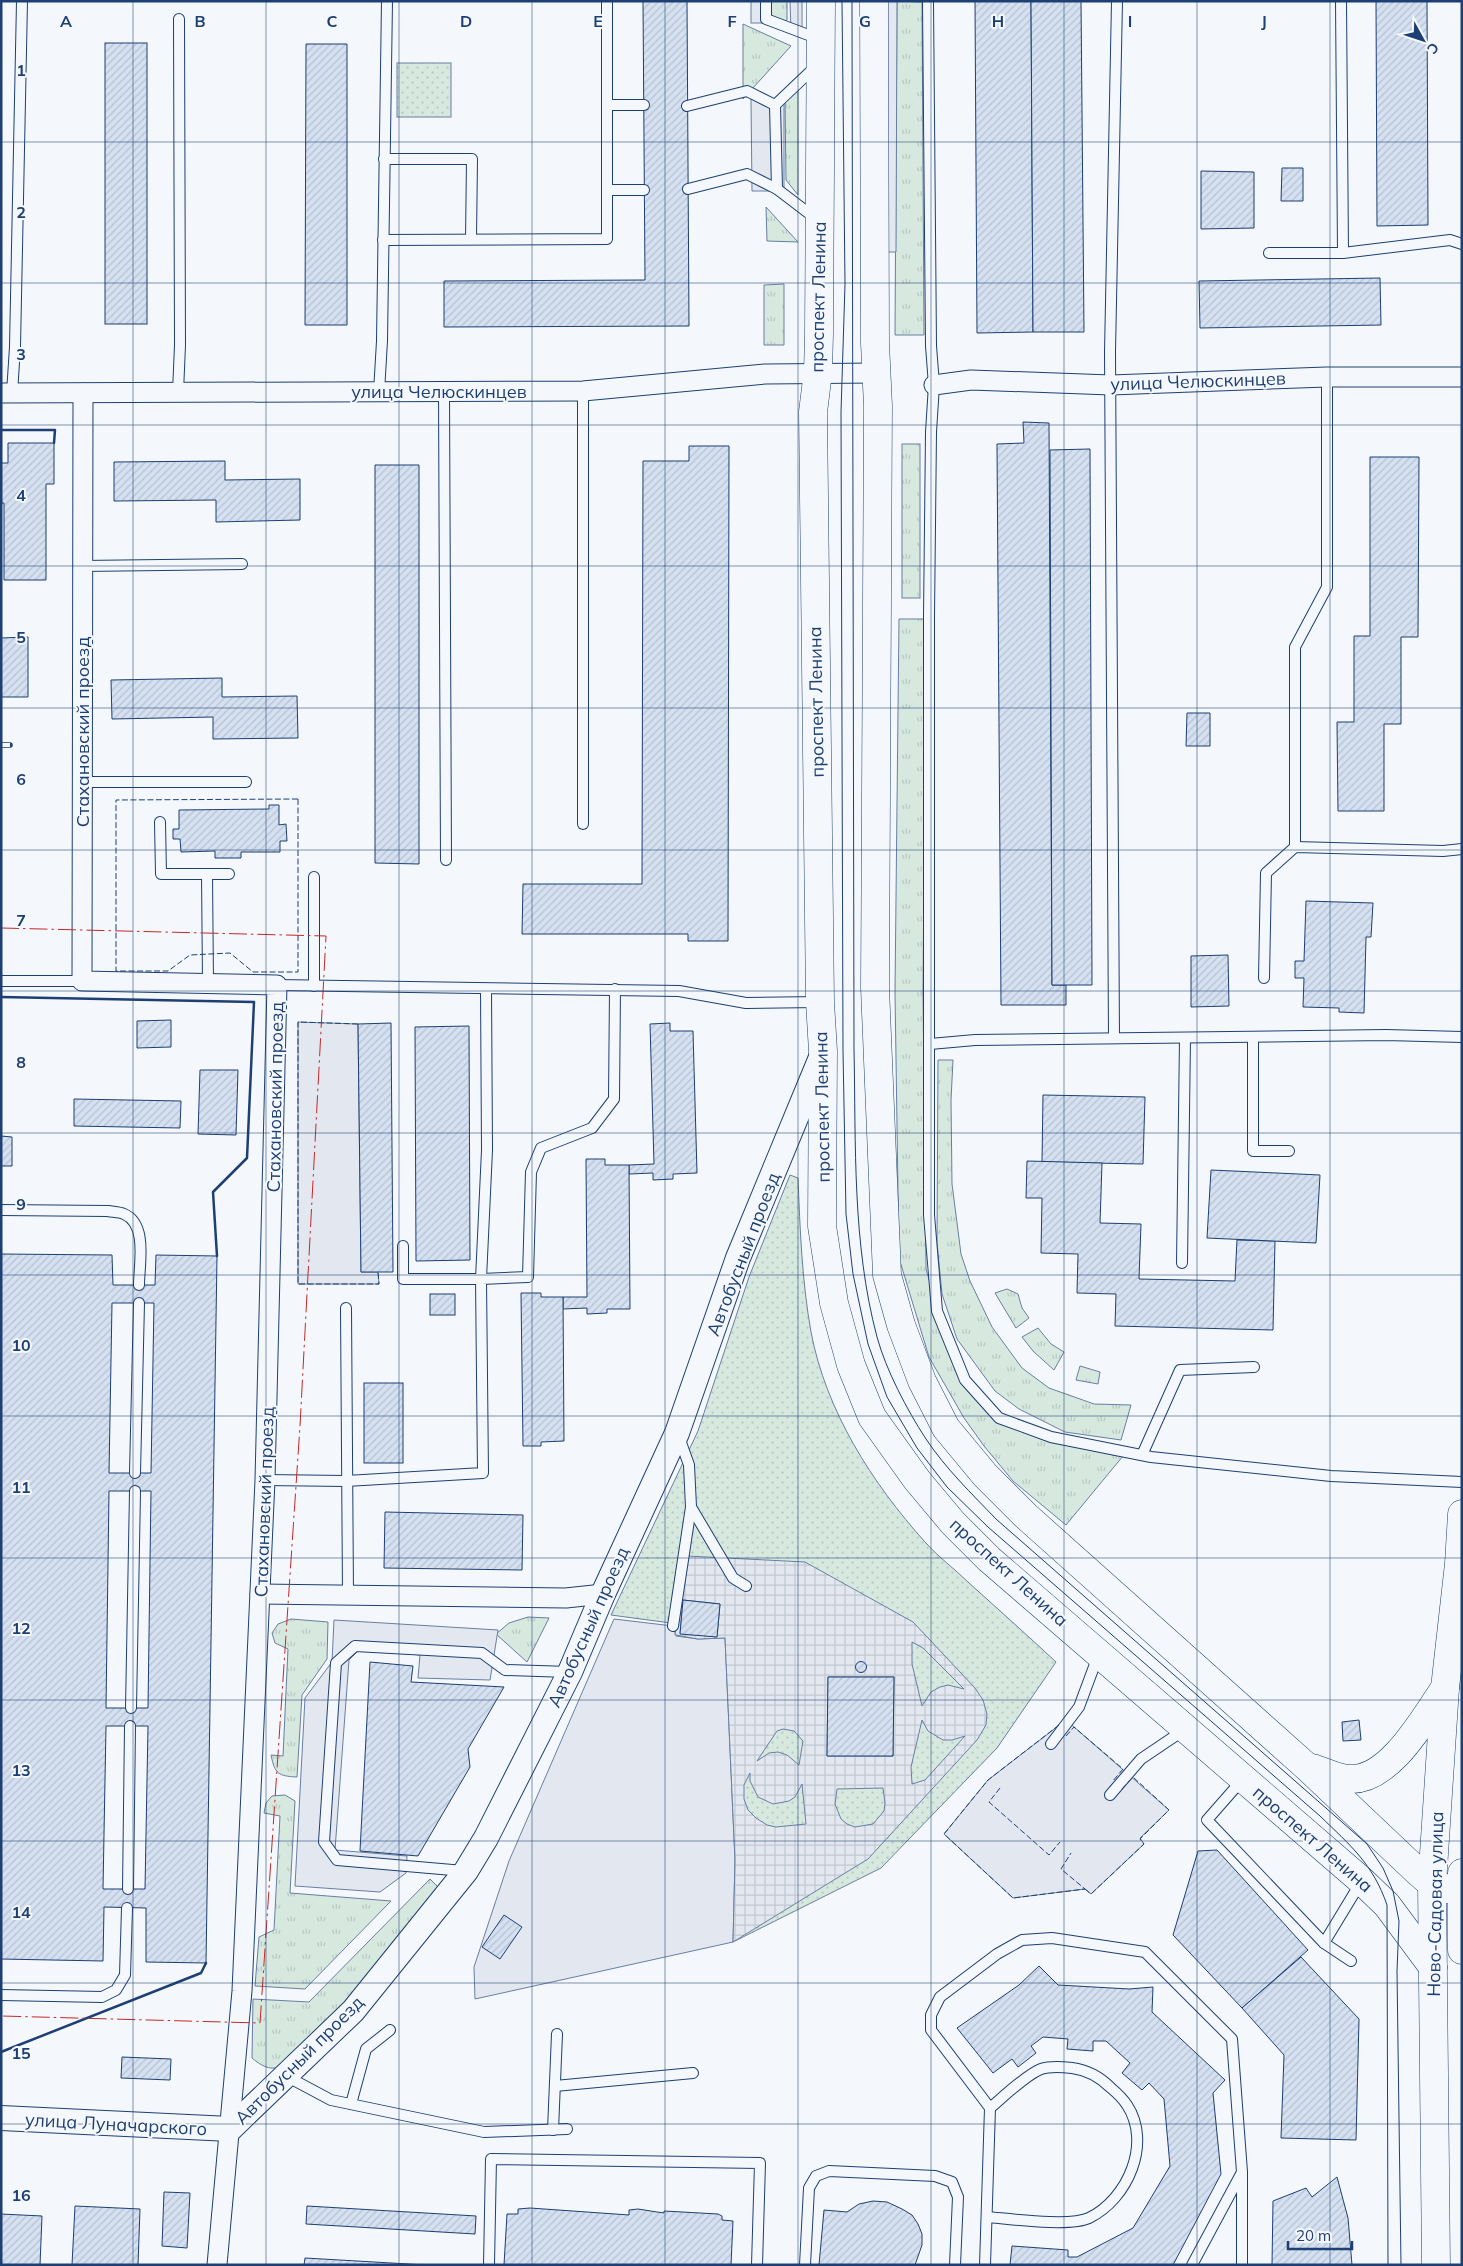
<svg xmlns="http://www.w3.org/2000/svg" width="1463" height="2266" viewBox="0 0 1463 2266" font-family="Mulish,sans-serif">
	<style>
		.grass { fill: url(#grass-tufts); stroke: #687fa3 }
		.park { fill: url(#park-dots); stroke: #687fa3 }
		.parking { fill: #e3e8f0; stroke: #687fa3 }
		.plaza { fill: url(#plaza-grid); stroke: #687fa3; fill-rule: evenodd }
		.building { fill: url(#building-hatch); stroke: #1d3f73; fill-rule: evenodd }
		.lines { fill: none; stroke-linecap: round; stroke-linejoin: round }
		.service-casing { stroke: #1d3f73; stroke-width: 12 }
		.minor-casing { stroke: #1d3f73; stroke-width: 21 }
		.tertiary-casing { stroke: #1d3f73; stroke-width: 26 }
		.secondary-casing { stroke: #1d3f73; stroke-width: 29 }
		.primary-casing { stroke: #1d3f73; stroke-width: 29 }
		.service { stroke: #f4f7fb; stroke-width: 10 }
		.minor { stroke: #f4f7fb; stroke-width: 19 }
		.tertiary { stroke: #f4f7fb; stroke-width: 24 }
		.secondary { stroke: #f4f7fb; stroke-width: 28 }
		.primary { stroke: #f4f7fb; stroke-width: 28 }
		.tram { stroke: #1d3f73; stroke-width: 1 }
		.rail-casing { stroke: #1d3f73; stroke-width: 5.5 }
		.rail { stroke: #f4f7fb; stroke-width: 4; stroke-dasharray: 11; stroke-linecap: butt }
		.fence { stroke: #1d3f73; stroke-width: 1; stroke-dasharray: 6 2.5; stroke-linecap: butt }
		.wall { stroke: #1d3f73; stroke-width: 2.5 }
		.power { stroke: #c62828; stroke-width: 1; stroke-dasharray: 18 4 2.5 4; stroke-linecap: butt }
		.grid { fill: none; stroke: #1d3f73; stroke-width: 1; stroke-opacity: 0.55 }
		.labels { text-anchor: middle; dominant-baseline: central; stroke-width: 4; stroke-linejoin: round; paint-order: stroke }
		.street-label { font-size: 18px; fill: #1d3f73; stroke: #f4f7fb }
		.grid-label { font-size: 16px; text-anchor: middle; font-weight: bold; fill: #1d3f73; stroke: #f4f7fb; stroke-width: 4; stroke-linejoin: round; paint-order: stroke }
	</style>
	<defs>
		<pattern id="grass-tufts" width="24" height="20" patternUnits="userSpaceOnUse" patternTransform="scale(1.25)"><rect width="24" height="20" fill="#d7e8df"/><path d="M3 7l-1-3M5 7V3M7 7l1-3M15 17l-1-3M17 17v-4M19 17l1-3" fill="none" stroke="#b8c8c3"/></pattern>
		<pattern id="park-dots" width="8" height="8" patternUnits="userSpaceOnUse" patternTransform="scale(1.25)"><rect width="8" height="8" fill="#d7e8df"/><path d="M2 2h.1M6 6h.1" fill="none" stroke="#b8c8c3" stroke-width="1.8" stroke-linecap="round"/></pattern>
		<pattern id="plaza-grid" width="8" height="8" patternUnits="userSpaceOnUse" patternTransform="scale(1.25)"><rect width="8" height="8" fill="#e3e8f0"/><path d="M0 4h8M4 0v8" fill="none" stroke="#c2c8d1"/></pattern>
		<pattern id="building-hatch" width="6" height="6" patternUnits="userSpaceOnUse" patternTransform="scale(1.25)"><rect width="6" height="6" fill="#d5e0f0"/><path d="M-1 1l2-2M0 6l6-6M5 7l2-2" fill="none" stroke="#b6c1d1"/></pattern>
	</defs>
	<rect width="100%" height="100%" fill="#f4f7fb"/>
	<g class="grass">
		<polygon points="769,1 787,1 787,20 782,22 769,20"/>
		<polygon points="897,1 922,2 924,335 895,335"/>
		<polygon points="743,24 791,46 743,99"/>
		<polygon points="798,88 798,195 786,180 785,98"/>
		<polygon points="766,207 798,242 767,241"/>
		<polygon points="784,284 784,345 764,345 764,285"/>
		<rect x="902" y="444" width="18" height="154"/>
		<polygon points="899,619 926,619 923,992 926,1269 944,1332 977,1394 1010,1420 1048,1437 1128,1450 1066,1525 1013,1481 984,1446 964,1418 929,1357 899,1258 895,992"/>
		<polygon points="938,1060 953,1060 951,1100 952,1184 961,1254 970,1281 992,1327 1022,1368 1049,1388 1094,1404 1131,1405 1121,1440 1065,1432 1019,1409 995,1391 957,1339 942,1294 937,1243"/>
		<polygon points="1007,1289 1018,1294 1022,1308 1029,1318 1016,1328 995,1293"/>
		<polygon points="1038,1328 1051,1344 1064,1352 1054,1370 1033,1351 1022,1337"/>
		<polygon points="1080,1366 1100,1372 1098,1384 1076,1380"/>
		<polygon points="528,1617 549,1618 527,1662 496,1634 509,1623"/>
		<path d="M291 1619 328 1622 327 1659 302 1695 297 1777C278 1776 275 1774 271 1755L283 1756 288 1649 275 1643 272 1633 278 1624Z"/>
		<polygon points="285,1795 295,1801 290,1893 391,1901 305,1989 255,1986 259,1937 274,1930 280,1816 264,1813 266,1803 272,1796"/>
		<path d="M430 1879 439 1888 441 1901 291 2063C275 2071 266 2070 252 2058L253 1999 309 2002Z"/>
	</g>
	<g class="park">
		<rect x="397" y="63" width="54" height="54"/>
		<path d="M790 1175 798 1178C800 1229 802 1282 811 1332 826 1411 872 1483 925 1542 938 1557 955 1569 969 1583 998 1609 1027 1635 1056 1662L997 1748 881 1868 733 1942 725 1638 675 1635 671 1623 611 1615 698 1431 749 1277Z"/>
	</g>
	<g class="parking">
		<rect x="751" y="1" width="17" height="22"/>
		<polygon points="790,1 802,1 802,32 791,32"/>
		<polygon points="884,1 897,1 896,252 887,252"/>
		<polygon points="751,99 784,99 784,191 752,191"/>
		<polygon points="298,1022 358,1024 361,1272 378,1272 379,1284 298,1284"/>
		<polygon points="614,1619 673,1626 676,1636 698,1639 725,1638 735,1860 733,1942 475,1999 474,1967 509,1861"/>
		<polygon points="334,1620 498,1630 490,1680 418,1678 420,1655 359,1650 349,1660 335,1850 407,1856 406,1873 380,1892 295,1886 305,1698 332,1662"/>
		<polygon points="1066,1720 1169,1810 1140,1838 1144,1844 1091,1894 1085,1889 1013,1898 944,1834 988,1780"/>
	</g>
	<path class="plaza" d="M687 1556 805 1562 913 1622 975 1688 983 1700 987 1714 986 1725 977 1740 868 1859 733 1942 735 1860 725 1638 698 1639 675 1635ZM683 1600 720 1604 717 1637 680 1633ZM912 1642 923 1648 964 1689 948 1685 940 1687 931 1692 922 1706 912 1664ZM828 1677H894L893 1756H827ZM922 1720 928 1731 943 1740H952L965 1736 925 1780 912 1784 911 1767ZM783 1729 794 1731 803 1741 799 1765 787 1755 778 1752 769 1753 757 1761 777 1731ZM750 1773V1781L758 1797 773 1804 789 1801 795 1797 802 1784 806 1824 776 1827 767 1825 756 1818 748 1810 744 1799V1785ZM883 1788 885 1803 884 1811 873 1824 855 1827 847 1824 841 1819 835 1804 837 1789Z"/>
	<g class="building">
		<polygon points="643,1 687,1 689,326 444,327 444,281 645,280"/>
		<polygon points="975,1 1031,1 1033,332 977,333"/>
		<polygon points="1031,1 1081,1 1084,332 1033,332"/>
		<polygon points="1376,1 1427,1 1428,225 1377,226"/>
		<rect x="105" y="43" width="42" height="281"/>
		<polygon points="306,44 347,44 347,325 305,325"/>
		<polygon points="1282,168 1303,168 1303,201 1281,201"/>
		<polygon points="1201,171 1254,172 1254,228 1201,229"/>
		<polygon points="1380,278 1381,325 1200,328 1199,281"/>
		<polygon points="1023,422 1049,423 1052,985 1066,985 1066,1005 1001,1005 997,444 1024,443"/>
		<polygon points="8,443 54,443 54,484 46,484 46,580 4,580 4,503 1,503 1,463 8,463"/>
		<polygon points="689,446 729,446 728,941 688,941 688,934 522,934 523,884 642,884 643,461 689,461"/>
		<polygon points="1090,449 1092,985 1052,985 1050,450"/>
		<polygon points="1370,457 1419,457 1418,637 1401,637 1401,724 1384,724 1384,811 1338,811 1337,722 1354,722 1354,636 1370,636"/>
		<polygon points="225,461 225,480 300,479 300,520 216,522 216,500 114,501 114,462"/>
		<polygon points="375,465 419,465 419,864 375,863"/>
		<polygon points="28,637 28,697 1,697 1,638"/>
		<polygon points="222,678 222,697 297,696 298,738 213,739 213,717 112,719 111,680"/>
		<polygon points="1187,713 1210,713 1210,746 1186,746"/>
		<polygon points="269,805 279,805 279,825 286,824 287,841 280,841 280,852 241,852 241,858 215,858 215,851 181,852 180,839 173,839 173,829 179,829 179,810 269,809"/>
		<polygon points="1306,901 1373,903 1371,937 1366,937 1364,1013 1339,1012 1339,1008 1303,1007 1304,978 1295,978 1295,961 1304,961"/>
		<polygon points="1228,955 1229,1006 1191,1007 1191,956"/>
		<polygon points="171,1020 171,1047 137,1048 137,1021"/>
		<polygon points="391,1023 393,1272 361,1272 358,1024"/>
		<polygon points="670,1023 670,1031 693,1031 697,1173 673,1174 673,1179 653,1180 653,1173 629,1174 629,1165 654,1164 650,1024"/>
		<polygon points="469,1026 470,1260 416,1261 415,1027"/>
		<polygon points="200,1070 238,1070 236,1135 198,1134"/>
		<polygon points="1043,1095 1145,1097 1143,1164 1042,1162"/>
		<polygon points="74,1099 181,1101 180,1128 74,1126"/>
		<polygon points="1,1136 12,1137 12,1166 1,1166"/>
		<polygon points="586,1159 605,1159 605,1165 629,1165 630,1309 607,1309 607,1313 587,1314 587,1308 563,1309 563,1297 587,1297"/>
		<polygon points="1027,1161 1102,1163 1100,1223 1141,1224 1139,1279 1235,1281 1237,1240 1275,1241 1273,1330 1115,1326 1116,1294 1077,1293 1078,1254 1041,1253 1042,1198 1026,1198"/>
		<polygon points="1211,1170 1320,1175 1316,1243 1207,1238"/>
		<path d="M1 1254 112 1255 113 1285H155L156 1255 217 1256 206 1963 146 1962V1908L104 1907 103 1961 1 1959ZM112 1303H154L151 1473H109ZM109 1491H151L148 1708H106ZM106 1726H148L145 1889H103Z"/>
		<polygon points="521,1293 541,1293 541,1297 563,1297 564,1441 541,1442 541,1446 523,1446"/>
		<rect x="430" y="1294" width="25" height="21"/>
		<rect x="364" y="1383" width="39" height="80"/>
		<polygon points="385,1512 523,1515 522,1570 384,1568"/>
		<polygon points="683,1600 720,1604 717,1637 680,1634"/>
		<circle cx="861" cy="1667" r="5.5"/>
		<polygon points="370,1662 413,1666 411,1682 504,1687 468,1749 470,1767 418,1856 360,1851"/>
		<polygon points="828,1677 894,1677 893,1756 827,1756"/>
		<polygon points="1359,1720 1361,1740 1343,1741 1342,1722"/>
		<polygon points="1217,1850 1308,1950 1242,2008 1173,1935 1198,1851"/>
		<polygon points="504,1915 522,1927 500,1959 482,1947"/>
		<polygon points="1301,1957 1359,2019 1356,2140 1281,2138 1284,2055 1242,2008"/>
		<polygon points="1039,1966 1058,1985 1129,1989 1153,1987 1152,2012 1225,2080 1213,2093 1221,2174 1173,2265 1010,2265 1012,2246 1068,2250 1068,2257 1077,2257 1133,2228 1170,2166 1164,2099 1149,2083 1142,2090 1122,2073 1130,2063 1106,2041 1093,2041 1093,2051 1067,2049 1068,2039 1043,2037 1031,2046 1036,2053 1018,2067 1012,2059 993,2073 957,2028 1019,1985"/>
		<polygon points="122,2057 171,2059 170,2080 121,2078"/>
		<polygon points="1337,2177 1348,2218 1352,2265 1272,2265 1273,2201 1306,2188 1312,2197"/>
		<polygon points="164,2192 190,2193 187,2248 162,2246"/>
		<polygon points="873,2201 887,2202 902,2209 912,2215 918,2224 922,2234 922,2245 915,2265 819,2265 824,2210 847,2212 859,2204"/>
		<polygon points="75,2206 140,2209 138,2265 72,2265"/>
		<polygon points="307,2206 476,2216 475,2234 306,2224"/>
		<polygon points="530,2208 629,2215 629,2210 638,2209 657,2212 664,2213 664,2211 718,2214 722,2216 722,2220 733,2221 731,2265 504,2265 507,2214 518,2214 518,2209"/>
		<polygon points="1,2214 42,2216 40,2265 1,2265"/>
		<polygon points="305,2258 426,2265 304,2265"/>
	</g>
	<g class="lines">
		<defs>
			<g id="service">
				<polyline points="766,1 766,19 819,39"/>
				<polyline points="928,1 931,346 934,385 931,432 929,617 929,1215 937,1311 965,1380 999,1418 1051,1437 1151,1457 1331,1476 1462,1482"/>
				<polyline points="1341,1 1343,253"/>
				<polyline points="607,105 644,105"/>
				<polyline points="687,106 747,91 775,105"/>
				<polyline points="384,159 472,159 471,239"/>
				<polyline points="688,189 747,174 777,189"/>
				<polyline points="607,190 644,190"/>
				<polyline points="815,218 777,189 775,105 815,67"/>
				<polyline points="383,240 607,239 607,1"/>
				<polyline points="1269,253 1343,253 1450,240 1462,244"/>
				<polyline points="444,391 446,860"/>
				<polyline points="583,391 583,824"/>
				<polyline points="178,392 180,345 179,19"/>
				<polyline points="379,392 382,341 387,1"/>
				<polyline points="12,393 15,347 22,1"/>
				<polyline points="82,566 242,564"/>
				<polyline points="82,782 246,782"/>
				<polyline points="160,822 161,874 229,874"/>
				<polyline points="1295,847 1295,647 1327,587 1327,377"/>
				<polyline points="207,874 208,983"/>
				<polyline points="1264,978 1266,873 1295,847 1443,851 1462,849"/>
				<polyline points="1,981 82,981"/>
				<polyline points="277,985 679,991 746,1003 819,1002"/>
				<polyline points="314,986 314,877"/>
				<polyline points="1253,1037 1253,1151 1289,1151"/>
				<polyline points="1114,1038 1110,352 1117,1"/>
				<polyline points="930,1044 975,1040 1386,1035 1462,1037"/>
				<path d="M1 1210 108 1211C113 1212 119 1212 124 1214 148 1224 139 1265 139 1285"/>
				<polyline points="403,1246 403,1279 481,1279 487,1150 486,989"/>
				<polyline points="1182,1263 1185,1038"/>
				<polyline points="346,1308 348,1594"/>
				<polyline points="679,1437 689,1465 691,1507 733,1578 746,1586"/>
				<polyline points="1142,1455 1180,1370 1254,1367"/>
				<polyline points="135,1473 139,1303"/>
				<polyline points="265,1480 346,1481 483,1473 481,1279 528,1277 531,1172 541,1148 592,1128 614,1099 615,989"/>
				<polyline points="673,1626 691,1507"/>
				<polyline points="131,1708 135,1491"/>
				<polyline points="1051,1744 1079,1707 1098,1656"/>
				<polyline points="1243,1779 1207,1820 1324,1943"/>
				<polyline points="1110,1795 1141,1759 1184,1730"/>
				<polyline points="464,1871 337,1860 324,1842 336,1663 355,1646 482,1653 505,1670 569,1672"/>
				<polyline points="128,1889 130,1726"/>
				<polyline points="1351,1961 1324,1943 1361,1882"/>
				<polyline points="1,1995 102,1997 116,1990 125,1975 127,1908"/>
				<polyline points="286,2076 331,2100 484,2132 567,2129"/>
				<polyline points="555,2086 693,2073"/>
				<polyline points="351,2104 366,2049 390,2030"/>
				<polyline points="553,2130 557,2034"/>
				<path d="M987 2217C1011 2219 1070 2227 1089 2218 1128 2199 1152 2143 1127 2105 1123 2099 1117 2093 1111 2088 1100 2077 1088 2070 1072 2068 1063 2067 1050 2066 1041 2069 1027 2074 1002 2098 990 2108"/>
				<polyline points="489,2265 491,2159 760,2163 757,2265"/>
				<polyline points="805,2265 809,2188 816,2176 829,2171 935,2176 952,2182 958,2197 955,2265"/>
				<polyline points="985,2265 990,2108 931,2030 931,2015 940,1997 997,1954 1022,1940 1052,1938 1145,1952 1232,2039 1242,2172 1192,2265"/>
				<polyline points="1242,2265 1242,2173"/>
			</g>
			<g id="minor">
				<polyline points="934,385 971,380 1111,385 1327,377 1462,377"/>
				<polyline points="1,393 583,391 765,374 876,373"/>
				<polyline points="83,393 82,981 277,985 265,1480 242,1991 217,2265"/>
				<polyline points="260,1594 566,1598 603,1594"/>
			</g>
			<polyline id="tertiary" points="1,2118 230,2129 353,2011 466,1871 486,1838 570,1672 603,1594 677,1433 738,1258 822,1055"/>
			<g id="secondary">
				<polyline points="821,1 819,334 818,372 813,412 820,1002 823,1051 822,1226 834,1303 851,1365 872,1417 917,1480 953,1523 989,1559 1362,1881 1387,1905 1433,1967"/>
				<polyline points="874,1 875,343 878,406 875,988 887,1275 901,1325 922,1381 946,1428 985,1475 1026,1516 1307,1767 1418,1872 1432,1884 1461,1893"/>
				<path d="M1312 1768C1324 1771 1338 1779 1350 1779 1390 1781 1425 1717 1445 1688"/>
			</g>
			<g id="primary">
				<polyline points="1462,1873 1462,1950"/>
				<polyline points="1436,2265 1432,1884 1445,1688 1459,1564 1462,1514"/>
			</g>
		</defs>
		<use href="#service" class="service-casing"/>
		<use href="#minor" class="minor-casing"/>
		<use href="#tertiary" class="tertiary-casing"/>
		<use href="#secondary" class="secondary-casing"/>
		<use href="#primary" class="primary-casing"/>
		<use href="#service" class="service"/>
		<use href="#minor" class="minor"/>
		<use href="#tertiary" class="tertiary"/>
		<use href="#secondary" class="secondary"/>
		<use href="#primary" class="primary"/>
		<g class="tram">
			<path d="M842 1 845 284 841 412 843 1051 846 1214 853 1274 868 1344 887 1397 917 1448 947 1487 988 1527 1320 1816C1350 1845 1373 1864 1387 1905L1388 2265"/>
			<path d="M852 1 854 1049C856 1145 852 1243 877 1337 886 1370 907 1410 926 1439 946 1469 972 1494 996 1519L1367 1844 1383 1868 1393 1891 1399 1921 1397 1971 1401 2265"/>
		</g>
		<defs>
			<polyline id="rail" points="1,745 10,745"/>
		</defs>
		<use href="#rail" class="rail-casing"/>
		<use href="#rail" class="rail"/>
		<g class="fence">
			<polygon points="298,799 298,972 253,972 230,953 190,955 168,971 116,971 116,800"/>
			<polyline points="358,1024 298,1022 298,1284 379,1284 378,1272"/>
			<polyline points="1059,1725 988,1780 944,1834 1013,1898 1085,1889 1061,1869 1071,1853"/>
			<polyline points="1066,1736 1074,1727 1123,1769 1112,1782"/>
			<polyline points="1000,1788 989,1802 1049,1855 1060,1842"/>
			<polyline points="1085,1889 1091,1894 1144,1844 1140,1839 1169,1810 1133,1777 1121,1790"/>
		</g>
		<g class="wall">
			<polyline points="1,430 55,430 54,443"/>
			<polyline points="1,997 254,1002 247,1158 213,1192 217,1256"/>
			<polyline points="1,2052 201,1973 206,1963"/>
		</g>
		<polyline class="power" points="1,928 326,936 300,1426 260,2023 1,2016"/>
	</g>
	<path class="grid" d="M133 1V2265M266 1V2265M399 1V2265M532 1V2265M665 1V2265M798 1V2265M931 1V2265M1064 1V2265M1197 1V2265M1330 1V2265M1 142H1462M1 283H1462M1 425H1462M1 566H1462M1 708H1462M1 850H1462M1 991H1462M1 1133H1462M1 1275H1462M1 1416H1462M1 1558H1462M1 1700H1462M1 1841H1462M1 1983H1462M1 2124H1462"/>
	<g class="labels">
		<g class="street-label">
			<text transform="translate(818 297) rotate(-89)">проспект Ленина</text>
			<text transform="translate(1198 381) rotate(-2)">улица Челюскинцев</text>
			<text x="439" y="391">улица Челюскинцев</text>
			<text transform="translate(816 702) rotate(-91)">проспект Ленина</text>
			<text transform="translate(82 732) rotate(-90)">Стахановский проезд</text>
			<text transform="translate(275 1097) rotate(-89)">Стахановский проезд</text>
			<text transform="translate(822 1107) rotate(-91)">проспект Ленина</text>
			<text transform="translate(743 1254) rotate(-69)">Автобусный проезд</text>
			<text transform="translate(264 1502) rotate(-88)">Стахановский проезд</text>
			<text transform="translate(1009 1572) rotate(42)">проспект Ленина</text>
			<text transform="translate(588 1627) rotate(-66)">Автобусный проезд</text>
			<text transform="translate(1313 1839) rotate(41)">проспект Ленина</text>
			<text transform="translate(1435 1904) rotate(-89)">Ново-Садовая улица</text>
			<text transform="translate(299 2060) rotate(-45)">Автобусный проезд</text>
			<text transform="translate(116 2124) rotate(3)">улица Луначарского</text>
		</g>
	</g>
	<g class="grid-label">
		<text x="66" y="27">A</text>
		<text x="200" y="27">B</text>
		<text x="332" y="27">C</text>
		<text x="466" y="27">D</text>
		<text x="598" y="27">E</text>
		<text x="732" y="27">F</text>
		<text x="865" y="27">G</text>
		<text x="998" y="27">H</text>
		<text x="1130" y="27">I</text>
		<text x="1264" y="27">J</text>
		<text x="21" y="76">1</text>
		<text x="21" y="218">2</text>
		<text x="21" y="360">3</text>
		<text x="21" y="501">4</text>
		<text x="21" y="643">5</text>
		<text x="21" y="785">6</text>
		<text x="21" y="926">7</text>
		<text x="21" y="1068">8</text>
		<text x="21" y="1210">9</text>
		<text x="21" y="1351">10</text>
		<text x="21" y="1493">11</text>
		<text x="21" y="1634">12</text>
		<text x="21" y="1776">13</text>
		<text x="21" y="1918">14</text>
		<text x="21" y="2059">15</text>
		<text x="21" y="2201">16</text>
	</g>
	<rect width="1463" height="2266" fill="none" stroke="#1d3f73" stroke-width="5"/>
	<g transform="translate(1423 40) rotate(130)" stroke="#f4f7fb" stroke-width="4" paint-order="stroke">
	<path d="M0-4L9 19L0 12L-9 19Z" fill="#1d3f73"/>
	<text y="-8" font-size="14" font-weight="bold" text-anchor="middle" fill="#1d3f73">С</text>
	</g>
	<path d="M1288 2241v8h64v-8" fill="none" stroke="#1d3f73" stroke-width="2.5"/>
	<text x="1296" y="2241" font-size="15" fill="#1d3f73" stroke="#f4f7fb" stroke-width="4" paint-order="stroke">20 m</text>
</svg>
